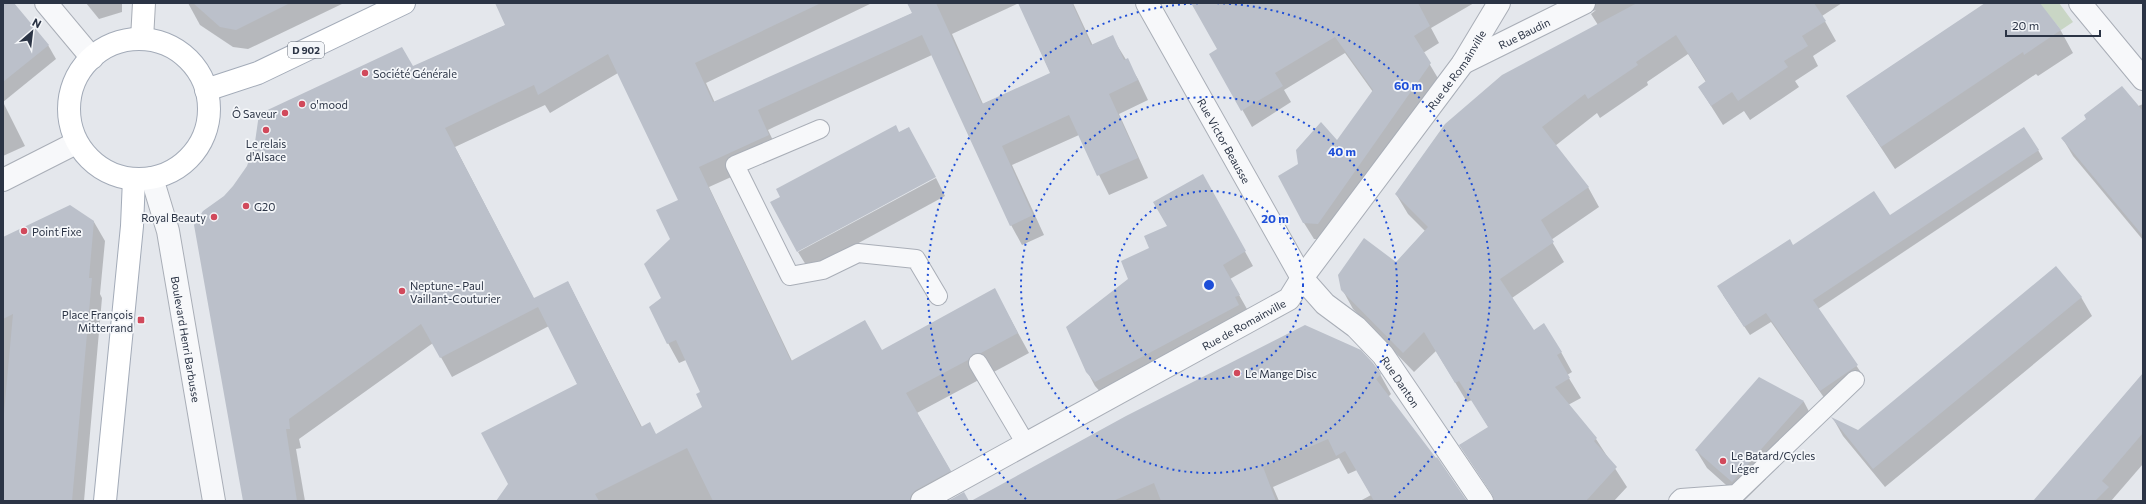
<svg xmlns="http://www.w3.org/2000/svg" width="2146" height="504" viewBox="0 0 2146 504" font-family="Commissioner,sans-serif">
	<style>
		.green { fill: #c9d6c5 }
		.shadow { fill: #0003; fill-rule: evenodd }
		.building { fill: #bbc0ca; fill-rule: evenodd }
		.lines { fill: none; stroke-linecap: round; stroke-linejoin: round }
		.service-casing { stroke: #a9aeb7; stroke-width: 20 }
		.minor-casing { stroke: #a9aeb7; stroke-width: 24 }
		.tertiary-casing { stroke: #a9aeb7; stroke-width: 24 }
		.secondary-casing { stroke: #a9aeb7; stroke-width: 24 }
		.primary-casing { stroke: #a3abb8; stroke-width: 24 }
		.service { stroke: #f7f8fa; stroke-width: 18 }
		.minor { stroke: #f7f8fa; stroke-width: 22 }
		.tertiary { stroke: #f7f8fa; stroke-width: 22 }
		.secondary { stroke: #fff; stroke-width: 22 }
		.primary { stroke: #fff; stroke-width: 22 }
		.ring { fill: none; stroke: #1d4ed8; stroke-width: 2; stroke-dasharray: 2 4 }
		.poi-dot { fill: #d1495b; stroke: #f4f6f9; stroke-width: 1.5 }
		.labels { text-anchor: middle; dominant-baseline: central; stroke-width: 3.5; stroke-linejoin: round; paint-order: stroke }
		.shield { fill: #f4f6f9; stroke: #676e7b; stroke-width: 1 }
		.shield-label { font-size: 10px; font-weight: bold; fill: #2b3445 }
		.street-label { font-size: 11px; fill: #2b3445; stroke: #f4f6f9 }
		.poi-label { font-size: 11px; fill: #2b3445; stroke: #f4f6f9; text-anchor: start }
		.centre { fill: #1d4ed8; stroke: #f4f6f9; stroke-width: 2 }
		.ring-label { font-size: 12px; text-anchor: middle; font-weight: bold; fill: #1d4ed8; stroke: #f4f6f9; stroke-width: 3.5; stroke-linejoin: round; paint-order: stroke }
	</style>
	<rect width="100%" height="100%" fill="#e4e7ec"/>
	<polygon class="green" points="2039,3 2059,3 2073,22 2061,30"/>
	<g class="shadow">
		<polygon points="3,3 13,3 48,45 56,59 3,102"/>
		<polygon points="86,3 122,3 122,12 99,19"/>
		<polygon points="188,3 344,3 248,49 233,47 200,25"/>
		<path d="M497 3H872L706 83 715 103 913 13 909 3H1073L1093 46 1112 37 1138 79 1148 100 1119 114 1148 178 1109 195 1079 135 1012 165 1044 235 1022 245 1011 225 932 55 774 127 768 130 780 155 709 187 792 361 881 351 1005 309 1029 353 917 413 962 491 944 501H503L578 385 549 326 452 377 433 343 299 439 301 448 296 449 305 501H243L413 67 506 25ZM1019 3 1051 74 983 104 952 34ZM618 73 679 200 662 298 668 343 679 363 686 360 702 393 704 408 657 435 642 427 568 282 534 299 455 147 545 105 550 113Z"/>
		<polygon points="1192,3 1474,3 1431,28 1439,43 1423,53 1439,80 1327,240 1314,239 1304,223 1337,142 1373,92 1345,53 1284,90 1291,102 1252,127 1211,54 1219,50"/>
		<polygon points="1569,3 1842,3 1822,16 1836,41 1813,56 1818,66 1795,81 1799,87 1750,120 1744,111 1723,125 1699,87 1706,82 1688,54 1647,82 1648,85 1600,118 1597,113 1555,146 1588,187 1599,207 1551,240 1564,262 1512,298 1534,331 1561,352 1572,372 1567,375 1581,398 1568,405 1596,439 1627,487 1614,501 1494,501 1494,497 1460,445 1489,428 1472,400 1467,402 1436,351 1414,372 1353,309 1342,289 1396,263 1425,231 1408,214 1396,194 1598,25 1591,14 1596,10 1582,15"/>
		<polygon points="1987,3 2038,3 2061,31 2073,53 2038,76 2036,74 1895,169 1847,96"/>
		<polygon points="3,102 25,146 3,156"/>
		<polygon points="2143,104 2143,240 2073,156 2063,139"/>
		<polygon points="2038,150 2043,159 1818,309 1862,374 1825,399 1771,322 1750,335 1723,295 1793,246 1890,217"/>
		<polygon points="1203,176 1253,266 1230,279 1247,309 1242,312 1246,319 1104,396 1095,386 1087,371 1129,280 1168,227"/>
		<polygon points="936,178 945,196 809,270 798,252"/>
		<polygon points="94,222 105,241 100,294 102,298 84,501 3,501 3,238"/>
		<polygon points="2081,297 2092,316 1885,487 1843,436 1834,420 1858,431"/>
		<polygon points="1380,374 1391,394 1388,397 1466,501 1360,501 1371,495 1357,470 1348,474 1339,458 1273,487 1279,501 973,501"/>
		<polygon points="2143,374 2143,464 2111,501 2034,501"/>
		<polygon points="1759,378 1804,402 1814,421 1766,475 1766,479 1744,501 1707,468 1696,450"/>
	</g>
	<g class="building">
		<polygon points="3,3 14,3 49,45 3,82"/>
		<polygon points="193,3 290,3 236,30 220,27"/>
		<path d="M495 3H821L695 63 713 102 912 13 907 3H936L982 104 1050 73 1018 3H1072L1091 45 1113 35 1124 60 1128 58 1138 80 1109 94 1138 158 1097 176 1069 115 1002 146 1033 215 1010 226 922 35 762 108 758 110 769 135 699 167 791 361 865 320 882 350 995 288 1018 333 981 353 973 354 968 360 906 393 951 471 916 490 911 495 910 501H713L687 448 595 494 599 501H496L508 484 481 433 577 384 538 307 440 358 421 324 289 419 290 429H286L297 501H243L194 225 203 211 224 196 233 186 247 166 255 142 259 114 402 47 413 66 505 25ZM608 54 678 200 656 210 670 239 644 264 661 298 649 307 667 344 676 340 700 392 696 394 702 407 656 434 650 422 641 427 568 281 534 298 445 128 534 85 538 95Z"/>
		<polygon points="1191,3 1418,3 1430,26 1414,36 1431,63 1318,224 1303,223 1278,176 1298,164 1296,150 1321,122 1337,140 1373,90 1335,37 1275,73 1283,86 1241,111 1209,54 1217,49"/>
		<polygon points="1637,3 1814,3 1826,21 1802,36 1808,46 1784,61 1788,67 1738,101 1732,92 1711,106 1698,87 1706,81 1676,35 1636,62 1638,65 1588,99 1585,94 1542,127 1589,187 1541,220 1554,242 1500,279 1534,330 1544,323 1562,352 1557,355 1570,378 1555,387 1597,438 1594,441 1617,467 1586,501 1494,501 1492,494 1459,445 1488,427 1459,381 1455,383 1424,332 1403,353 1341,290 1338,275 1364,238 1396,262 1428,227 1395,194 1445,124 1502,75"/>
		<polygon points="1985,3 2040,3 2061,30 2024,55 2023,52 1881,147 1846,96"/>
		<polygon points="2122,86 2143,111 2143,236 2061,138 2086,119 2084,115"/>
		<polygon points="896,125 899,132 909,127 936,177 797,252 770,202 780,197 776,189"/>
		<polygon points="2024,127 2039,150 1813,300 1858,365 1820,391 1766,313 1744,327 1717,286 1790,239 1793,245 1874,191 1890,215"/>
		<polygon points="1203,174 1246,251 1223,265 1240,295 1235,297 1239,305 1095,382 1086,372 1066,327 1128,279 1121,261 1149,248 1144,236 1167,226 1153,202"/>
		<polygon points="70,205 94,221 89,278 92,278 72,501 3,501 3,424 13,314 3,319 3,237"/>
		<polygon points="2056,266 2082,297 1873,469 1831,417 1858,430"/>
		<polygon points="1305,325 1361,350 1373,363 1381,374 1376,379 1436,458 1437,457 1467,501 1374,501 1345,451 1336,456 1328,439 1263,467 1276,501 1161,501 1154,483 1113,501 971,501 1126,416"/>
		<polygon points="2143,373 2143,433 2102,481 2109,487 2095,501 2033,501"/>
		<polygon points="1759,377 1804,401 1732,482 1695,450"/>
		<polygon points="964,492 969,501 948,501"/>
	</g>
	<g class="lines">
		<defs>
			<g id="service">
				<polyline points="820,129 735,165 790,276 823,270 858,253 916,259 938,296"/>
				<polyline points="978,363 1026,444"/>
				<polyline points="1678,501 1681,498 1736,494 1855,380"/>
			</g>
			<g id="minor">
				<path id="s1" d="M1147 3 1302 278 1325 304 1356 327 1383 355 1482 501"/>
				<polyline points="2080,3 2143,79"/>
				<path id="s2" d="M1463 63 1584 3"/>
				<path id="s3" d="M152 178 168 231 214 501"/>
				<path id="s4" d="M922 501 1289 299 1302 278 1463 63 1499 3"/>
			</g>
			<g id="tertiary">
				<polyline points="46,3 92,58"/>
				<polyline points="3,180 76,143"/>
			</g>
			<polyline id="secondary" points="142,39 144,3"/>
			<g id="primary">
				<circle cx="139" cy="109" r="70"/>
				<polyline points="206,90 258,73 404,3"/>
				<polyline points="105,501 132,226 134,179"/>
			</g>
		</defs>
		<use href="#service" class="service-casing"/>
		<use href="#minor" class="minor-casing"/>
		<use href="#tertiary" class="tertiary-casing"/>
		<use href="#secondary" class="secondary-casing"/>
		<use href="#primary" class="primary-casing"/>
		<use href="#service" class="service"/>
		<use href="#minor" class="minor"/>
		<use href="#tertiary" class="tertiary"/>
		<use href="#secondary" class="secondary"/>
		<use href="#primary" class="primary"/>
	</g>
	<g class="ring">
		<circle cx="1209" cy="285" r="94"/>
		<circle cx="1209" cy="285" r="188"/>
		<path d="M1026 499A282 282 0 0 1 1207 3M1211 3A282 282 0 0 1 1392 499"/>
	</g>
	<g class="poi-dot">
		<circle cx="365" cy="73" r="4"/>
		<circle cx="302" cy="104" r="4"/>
		<circle cx="285" cy="113" r="4"/>
		<circle cx="266" cy="130" r="4"/>
		<circle cx="246" cy="206" r="4"/>
		<circle cx="214" cy="217" r="4"/>
		<circle cx="24" cy="231" r="4"/>
		<circle cx="402" cy="291" r="4"/>
		<rect x="137" y="316" width="8" height="8" rx="2"/>
		<circle cx="1237" cy="373" r="4"/>
		<circle cx="1723" cy="461" r="4"/>
	</g>
	<g class="labels">
		<rect class="shield" x="288" y="42" width="36" height="16" rx="3"/>
		<g class="shield-label">
			<text x="306" y="50">D 902</text>
		</g>
		<g class="street-label">
			<text stroke="none"><textPath href="#s2" startOffset="68">Rue Baudin</textPath></text>
			<text stroke="none"><textPath href="#s4" startOffset="703">Rue de Romainville</textPath></text>
			<text stroke="none"><textPath href="#s1" startOffset="158">Rue Victor Beausse</textPath></text>
			<text stroke="none"><textPath href="#s4" startOffset="367">Rue de Romainville</textPath></text>
			<text stroke="none"><textPath href="#s3" startOffset="165">Boulevard Henri Barbusse</textPath></text>
			<text stroke="none"><textPath href="#s1" startOffset="460">Rue Danton</textPath></text>
		</g>
		<g class="poi-label">
			<text x="373" y="73">Société Générale</text>
			<text x="310" y="104">o'mood</text>
			<text x="277" y="113" text-anchor="end">Ô Saveur</text>
			<text x="266" y="143" text-anchor="middle">Le relais<tspan x="266" dy="13">d'Alsace</tspan></text>
			<text x="254" y="206">G20</text>
			<text x="206" y="217" text-anchor="end">Royal Beauty</text>
			<text x="32" y="231">Point Fixe</text>
			<text x="410" y="285">Neptune - Paul<tspan x="410" dy="13">Vaillant-Couturier</tspan></text>
			<text x="133" y="314" text-anchor="end">Place François<tspan x="133" dy="13">Mitterrand</tspan></text>
			<text x="1245" y="373">Le Mange Disc</text>
			<text x="1731" y="455">Le Batard/Cycles<tspan x="1731" dy="13">Léger</tspan></text>
		</g>
	</g>
	<circle cx="1209" cy="285" r="6" class="centre"/>
	<g class="ring-label">
		<text x="1408" y="90">60 m</text>
		<text x="1342" y="156">40 m</text>
		<text x="1275" y="223">20 m</text>
	</g>
	<rect width="2146" height="504" fill="none" stroke="#2b3445" stroke-width="8"/>
	<g transform="translate(32 32) rotate(28)" stroke="#f4f6f9" stroke-width="3" paint-order="stroke">
	<path d="M0-3L7 15L0 10L-7 15Z" fill="#2b3445"/>
	<text y="-6" font-size="11" font-weight="bold" text-anchor="middle" fill="#2b3445">N</text>
	</g>
	<path d="M2006 30v6h94v-6" fill="none" stroke="#2b3445" stroke-width="2"/>
	<text x="2012" y="30" font-size="12" fill="#2b3445" stroke="#f4f6f9" stroke-width="3" paint-order="stroke">20 m</text>
</svg>
